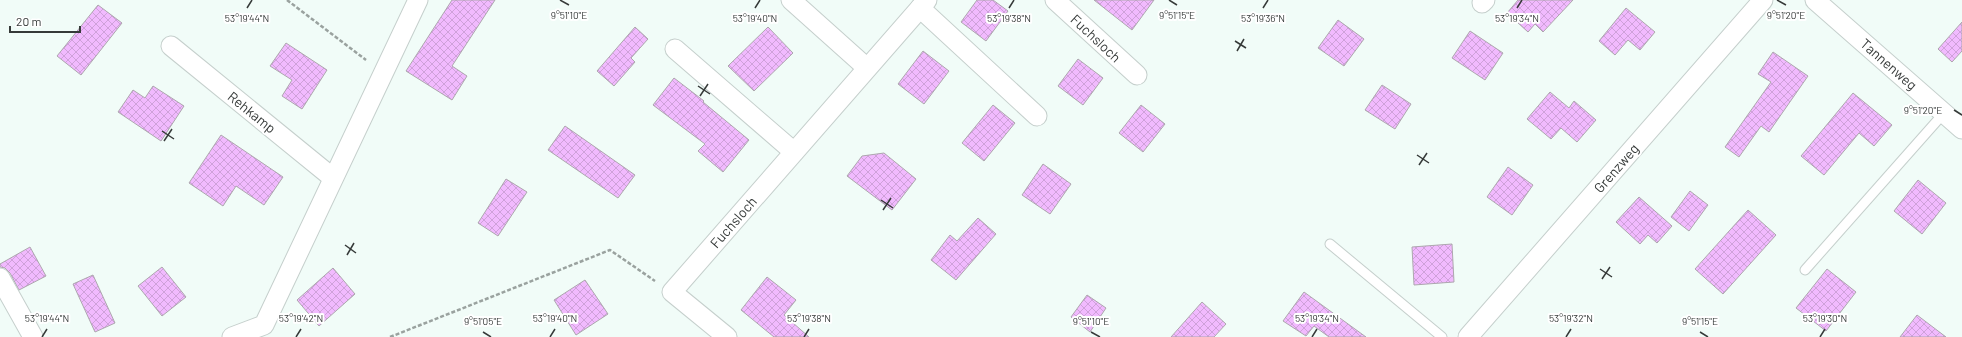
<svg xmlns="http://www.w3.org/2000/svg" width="1962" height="337" viewBox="0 0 1962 337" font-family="Barlow,sans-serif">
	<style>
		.building { fill: url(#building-cross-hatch); stroke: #ada7ae }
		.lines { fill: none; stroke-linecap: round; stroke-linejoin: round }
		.lane-casing { stroke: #c5cfcc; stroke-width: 11 }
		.street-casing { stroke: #c5cfcc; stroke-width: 21 }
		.path { stroke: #9aa29f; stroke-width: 2.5; stroke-dasharray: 4 2; stroke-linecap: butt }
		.lane { stroke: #fff; stroke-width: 9 }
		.street { stroke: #fff; stroke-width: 19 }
		.ticks { fill: none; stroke: #363a39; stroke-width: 1.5 }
		.labels { text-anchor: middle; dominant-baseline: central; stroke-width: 4; stroke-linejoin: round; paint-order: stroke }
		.street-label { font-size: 14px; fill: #363a39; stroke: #fff }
		.ticks-label { font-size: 10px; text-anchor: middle; fill: #363a39; stroke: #fff; stroke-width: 4; stroke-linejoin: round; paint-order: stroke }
	</style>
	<defs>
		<pattern id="building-cross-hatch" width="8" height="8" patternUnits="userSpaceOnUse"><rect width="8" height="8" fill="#f1bafe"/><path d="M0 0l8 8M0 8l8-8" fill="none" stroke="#cfa1da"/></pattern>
	</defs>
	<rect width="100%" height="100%" fill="#f1fcf8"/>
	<g class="building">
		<polygon points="452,0 495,0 452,66 467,76 452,100 406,71"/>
		<polygon points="977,0 993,0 1008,11 986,41 961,22"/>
		<polygon points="1094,0 1154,0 1132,30"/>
		<polygon points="1518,0 1573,0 1543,32 1535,24 1528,32 1507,13"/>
		<polygon points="98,5 122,23 81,75 57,56"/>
		<polygon points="1626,8 1655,32 1640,50 1628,40 1615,55 1599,41"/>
		<polygon points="1338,20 1364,39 1344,66 1318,48"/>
		<polygon points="1962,22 1962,51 1952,62 1938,49"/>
		<polygon points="635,27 648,39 631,58 635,62 614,86 597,71"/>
		<polygon points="768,27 793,53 754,91 728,66"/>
		<polygon points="1470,31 1503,53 1485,80 1452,58"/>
		<polygon points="286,43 327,70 302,109 282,96 292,80 270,66"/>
		<polygon points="923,51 949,71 924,104 898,84"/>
		<polygon points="1773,52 1808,76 1769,132 1761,126 1739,157 1725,147 1771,82 1758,74"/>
		<polygon points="1078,59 1103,78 1083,105 1058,86"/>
		<polygon points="674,78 704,101 703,102 749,140 723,172 698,151 705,144 653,105"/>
		<polygon points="1382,85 1411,104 1395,129 1365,110"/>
		<polygon points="153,86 184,106 161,141 118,112 133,90 145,98"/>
		<polygon points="1550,92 1569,108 1574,101 1596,120 1577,142 1561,128 1551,139 1527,119"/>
		<polygon points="1853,93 1892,125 1874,146 1859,133 1824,175 1801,156"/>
		<polygon points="993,105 1015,123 984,161 962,143"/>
		<polygon points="1141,105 1165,124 1143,152 1119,133"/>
		<polygon points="565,126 635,175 618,198 548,150"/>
		<polygon points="221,135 283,177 264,205 236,186 223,206 189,183"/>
		<polygon points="884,153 916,179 892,210 847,176 862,156"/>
		<polygon points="1043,164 1071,184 1050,214 1022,195"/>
		<polygon points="1508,167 1533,185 1512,215 1487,197"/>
		<polygon points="506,179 527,192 498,236 478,223"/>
		<polygon points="1918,180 1946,203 1922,234 1894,211"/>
		<polygon points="1690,191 1708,205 1689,231 1671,217"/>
		<polygon points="1639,197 1672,226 1657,243 1648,235 1640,244 1616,222"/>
		<polygon points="1748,210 1776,235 1723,294 1695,269"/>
		<polygon points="978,218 996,234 956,280 931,260 950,235 957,241"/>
		<polygon points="1452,244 1454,282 1414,285 1412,247"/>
		<polygon points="30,247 46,276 19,290 10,273 5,268 0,267 0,264"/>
		<polygon points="162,267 186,297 162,316 138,286"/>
		<polygon points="333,268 355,294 319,326 297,300"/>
		<polygon points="1827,269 1856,292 1826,331 1796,308"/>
		<polygon points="93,275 115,323 95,332 73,284"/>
		<polygon points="767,277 796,300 784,315 809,337 774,337 741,310"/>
		<polygon points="585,280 608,314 576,335 554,300"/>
		<polygon points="1304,292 1366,337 1329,337 1314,326 1306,336 1283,321"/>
		<polygon points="1087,295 1106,308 1090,332 1071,317"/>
		<polygon points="1202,302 1226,324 1214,337 1171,337"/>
		<polygon points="1917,315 1946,337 1900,337"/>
	</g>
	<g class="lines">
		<defs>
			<g id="lane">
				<polyline points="1330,244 1442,337"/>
				<polyline points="1805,270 1944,113"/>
			</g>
			<g id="street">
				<polyline points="791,0 867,68"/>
				<polyline points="1055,0 1137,75"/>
				<polyline points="1815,0 1962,129"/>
				<polyline points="1482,3 1485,0"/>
				<polyline points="920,8 1037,116"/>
				<polyline points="171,46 333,178"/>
				<polyline points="675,49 794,152"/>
				<polyline points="0,278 33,337"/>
				<polyline points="232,337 264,325 418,0"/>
				<polyline points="727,337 672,292 927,0"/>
				<polyline points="1468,337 1763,0"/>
			</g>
		</defs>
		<use href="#lane" class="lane-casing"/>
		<use href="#street" class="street-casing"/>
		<g class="path">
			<polyline points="287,0 366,60"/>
			<polyline points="390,337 610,250 655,281"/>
		</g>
		<use href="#lane" class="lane"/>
		<use href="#street" class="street"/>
	</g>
	<path class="ticks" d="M560 0 569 5M1169 0 1177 5M1777 0 1786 5M247 8 252 0M755 8 760 0M1009 8 1014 0M1263 8 1268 0M1517 8 1522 0M1235 41 1246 48M1237 51 1244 39M698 86 710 94M700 96 708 84M1954 110 1962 115M162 131 174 139M164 141 172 129M1417 155 1429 163M1419 165 1427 153M881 200 893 208M883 210 891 198M345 245 356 253M347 255 354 243M1600 269 1612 277M1602 279 1610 267M483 332 491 337M1091 332 1100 337M1700 332 1708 337M42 337 47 329M296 337 301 329M550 337 555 329M804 337 809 329M1312 337 1317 329M1566 337 1571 329M1820 337 1825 329"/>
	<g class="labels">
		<g class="street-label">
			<text transform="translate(1096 38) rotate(43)">Fuchsloch</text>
			<text transform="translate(1889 64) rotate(41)">Tannenweg</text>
			<text transform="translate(252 112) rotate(39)">Rehkamp</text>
			<text transform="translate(1616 168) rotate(-49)">Grenzweg</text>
			<text transform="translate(733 222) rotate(-49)">Fuchsloch</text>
		</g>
	</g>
	<g class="ticks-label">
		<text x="569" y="19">9°51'10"E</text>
		<text x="1786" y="19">9°51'20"E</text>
		<text x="1177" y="19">9°51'15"E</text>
		<text x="247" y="22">53°19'44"N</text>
		<text x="755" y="22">53°19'40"N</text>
		<text x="1009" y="22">53°19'38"N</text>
		<text x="1263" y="22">53°19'36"N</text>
		<text x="1517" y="22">53°19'34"N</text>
		<text x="1923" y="114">9°51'20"E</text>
		<text x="47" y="322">53°19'44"N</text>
		<text x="301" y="322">53°19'42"N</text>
		<text x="555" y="322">53°19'40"N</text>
		<text x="809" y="322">53°19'38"N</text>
		<text x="1317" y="322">53°19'34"N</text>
		<text x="1571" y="322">53°19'32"N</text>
		<text x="1825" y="322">53°19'30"N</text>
		<text x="483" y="325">9°51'05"E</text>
		<text x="1091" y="325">9°51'10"E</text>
		<text x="1700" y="325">9°51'15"E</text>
	</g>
	<path d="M10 26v6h70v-6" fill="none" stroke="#363a39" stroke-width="2"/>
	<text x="16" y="26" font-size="12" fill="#363a39" stroke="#ffffff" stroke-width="3" paint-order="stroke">20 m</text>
</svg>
